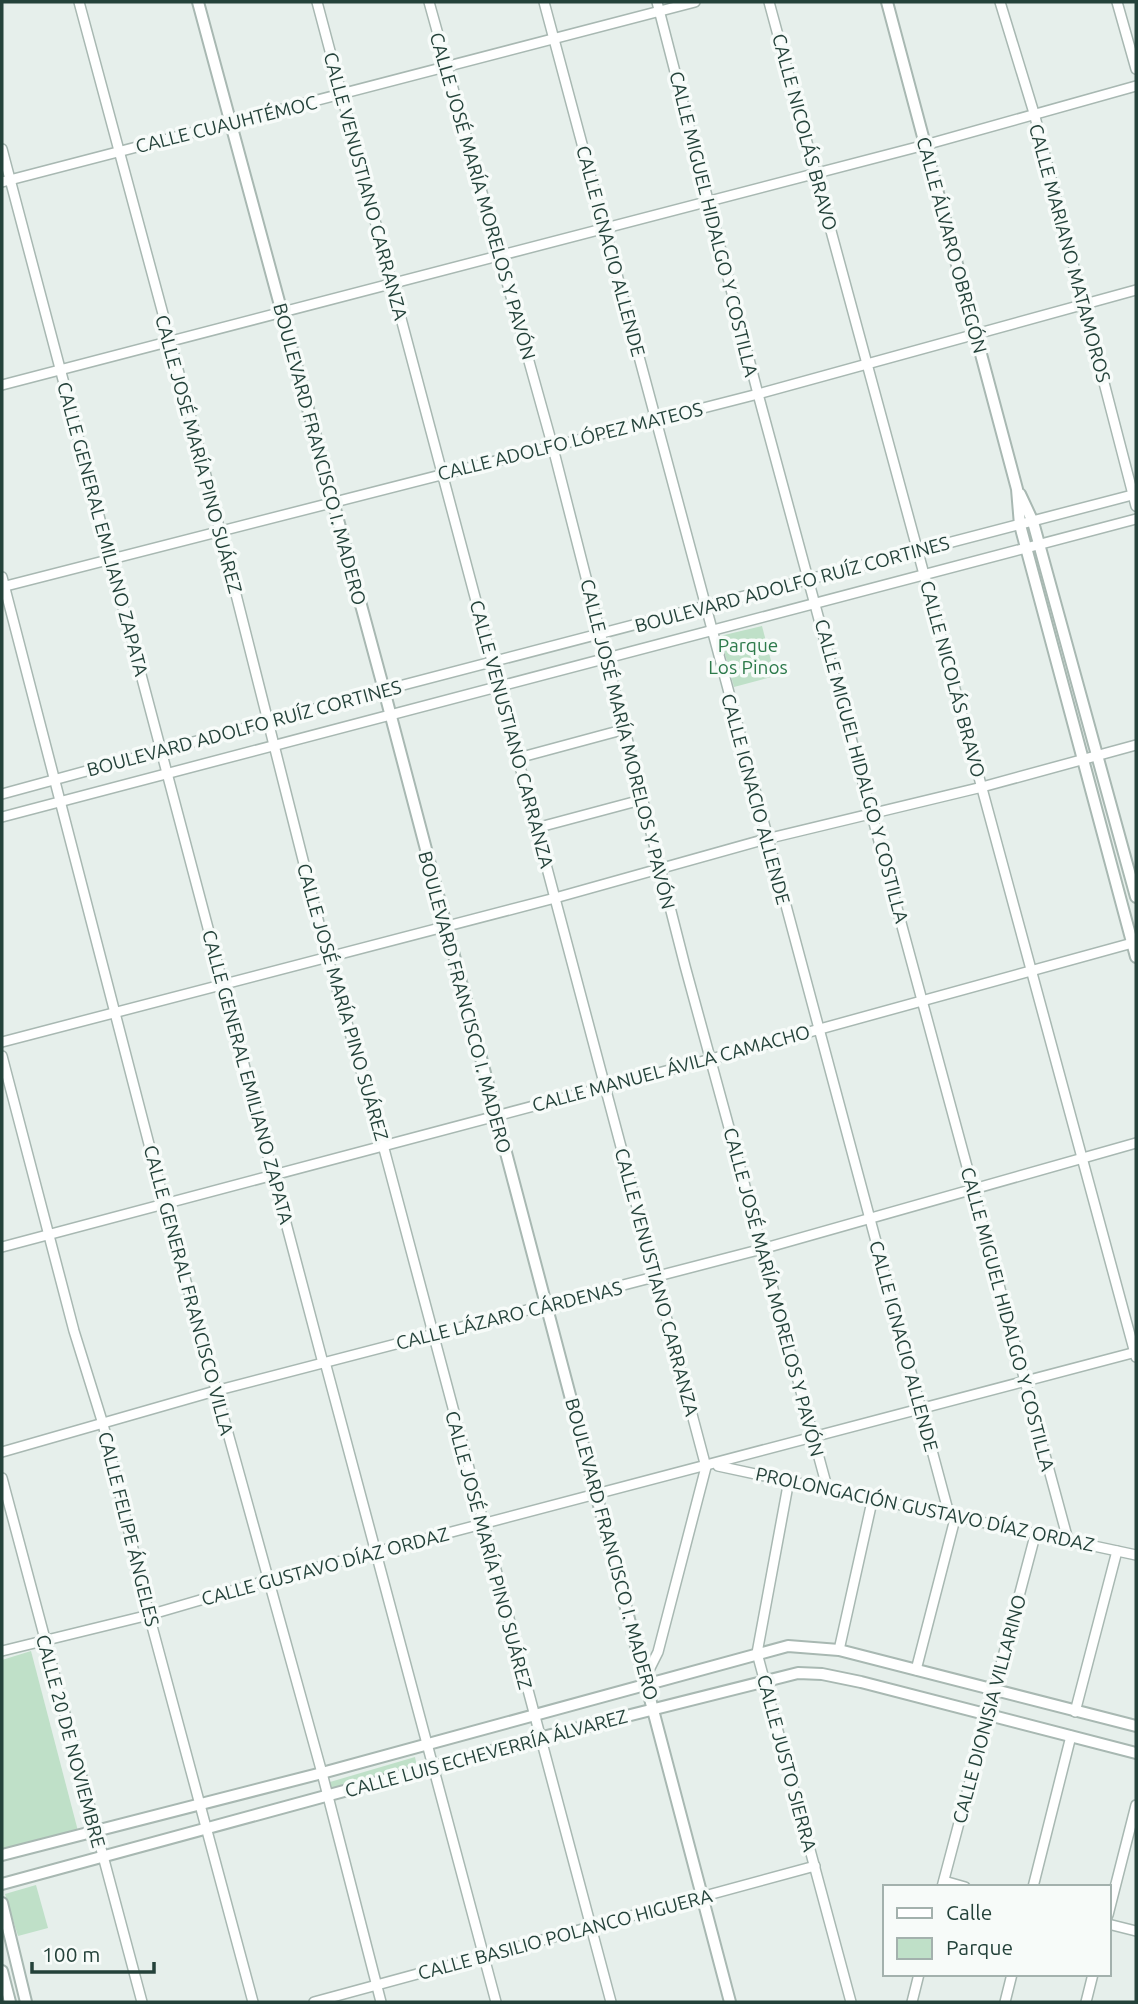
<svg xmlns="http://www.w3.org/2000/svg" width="1138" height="2004" viewBox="0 0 1138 2004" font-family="Ubuntu,sans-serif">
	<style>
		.green { fill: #bfe0c8 }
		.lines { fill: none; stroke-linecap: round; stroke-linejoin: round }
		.minor-casing { stroke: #a8b8b2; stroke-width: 12 }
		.tertiary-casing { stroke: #a8b8b2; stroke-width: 14 }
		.minor { stroke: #fff; stroke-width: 9 }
		.tertiary { stroke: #fff; stroke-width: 10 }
		.labels { text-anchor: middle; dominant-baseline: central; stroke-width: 7; stroke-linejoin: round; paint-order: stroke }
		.street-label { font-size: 19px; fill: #24423a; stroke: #f7fbf9 }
		.park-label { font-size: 19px; fill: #2d7a4b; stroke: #f7fbf9 }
	</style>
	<rect width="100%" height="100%" fill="#e6efeb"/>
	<g class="green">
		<polygon points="762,626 775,676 734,687 720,636"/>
		<polygon points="31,1651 78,1831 2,1850 2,1660"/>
		<polygon points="415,1757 417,1767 332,1792 330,1782"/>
		<polygon points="36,1885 48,1928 18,1936 5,1894"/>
	</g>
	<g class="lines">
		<defs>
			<g id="minor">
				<polyline points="79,2 198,444 327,955 383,1145 611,2002"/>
				<polyline points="317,2 706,1467 658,1652 645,1678"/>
				<polyline points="429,2 552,444 685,966 827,1487"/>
				<polyline points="544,2 949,1514"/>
				<polyline points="657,2 758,394 1068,1540"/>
				<polyline points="769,2 1136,1357"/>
				<polyline points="1000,2 1034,113 1136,506"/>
				<polyline points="1117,2 1136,69"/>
				<polyline points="2,149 323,1363 325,1362 496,2002"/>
				<polyline points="2,182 695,2"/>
				<polyline points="2,385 925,145 1136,86"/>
				<polyline points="2,577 164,1202 322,1773 381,2002"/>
				<polyline points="2,587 758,394 1136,290"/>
				<polyline points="518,758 622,730"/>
				<polyline points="2,794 384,690 1136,494"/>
				<polyline points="2,817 1136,519"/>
				<polyline points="536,828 641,800"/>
				<polyline points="2,1042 555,898 766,839 982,787 1136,745"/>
				<polyline points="2,1056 74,1331 103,1424 149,1615 253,2002"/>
				<polyline points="2,1247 711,1059 1136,942"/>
				<polyline points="2,1452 215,1391 762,1249 1136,1143"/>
				<polyline points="718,1466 1136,1555"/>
				<polyline points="2,1478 142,2002"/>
				<polyline points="789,1480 757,1653 851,2002"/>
				<polyline points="839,1650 873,1497"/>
				<polyline points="2,1651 149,1615 269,1580 1136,1352"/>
				<polyline points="916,1670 956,1515"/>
				<polyline points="1075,1712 1117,1551"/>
				<polyline points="944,1881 965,1887"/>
				<polyline points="942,1887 1036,1532"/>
				<polyline points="1033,1887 1071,1736"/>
				<polyline points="1108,1915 1136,1805"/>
				<polyline points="1108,1924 1136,1931"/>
				<polyline points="314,2002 815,1866"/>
				<polyline points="912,2002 919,1974"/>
				<polyline points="1005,2002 1012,1974"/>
				<polyline points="1086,2002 1093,1974"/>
			</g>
			<g id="tertiary">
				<polyline points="198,2 384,690 730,2002"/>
				<polyline points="887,2 1017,489 1020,525 1136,957"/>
				<polyline points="1020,494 1033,522 1136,897"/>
				<polyline points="2,1855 322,1773 788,1646 839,1650 1136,1726"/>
				<polyline points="2,1884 539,1738 798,1673 822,1674 861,1682 1136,1753"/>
				<polyline points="2,1903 26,2002"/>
				<polyline points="2,1971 10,2002"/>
			</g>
		</defs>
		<use href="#minor" class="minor-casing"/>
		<use href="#tertiary" class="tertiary-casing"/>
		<use href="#minor" class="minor"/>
		<use href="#tertiary" class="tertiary"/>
	</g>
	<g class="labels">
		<g class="street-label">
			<text transform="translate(226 124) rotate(-14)">CALLE CUAUHTÉMOC</text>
			<text transform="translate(805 132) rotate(75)">CALLE NICOLÁS BRAVO</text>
			<text transform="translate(366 186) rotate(75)">CALLE VENUSTIANO CARRANZA</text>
			<text transform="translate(483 196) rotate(74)">CALLE JOSÉ MARÍA MORELOS Y PAVÓN</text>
			<text transform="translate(714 224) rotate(76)">CALLE MIGUEL HIDALGO Y COSTILLA</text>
			<text transform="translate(952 245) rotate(75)">CALLE ÁLVARO OBREGÓN</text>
			<text transform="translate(611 251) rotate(75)">CALLE IGNACIO ALLENDE</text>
			<text transform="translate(1070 253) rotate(75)">CALLE MARIANO MATAMOROS</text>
			<text transform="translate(570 441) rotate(-14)">CALLE ADOLFO LÓPEZ MATEOS</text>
			<text transform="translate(199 454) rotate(75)">CALLE JOSÉ MARÍA PINO SUÁREZ</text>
			<text transform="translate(320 454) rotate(75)">BOULEVARD FRANCISCO I. MADERO</text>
			<text transform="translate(103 529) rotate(75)">CALLE GENERAL EMILIANO ZAPATA</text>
			<text transform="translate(792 584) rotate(-15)">BOULEVARD ADOLFO RUÍZ CORTINES</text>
			<text transform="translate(953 679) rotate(75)">CALLE NICOLÁS BRAVO</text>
			<text transform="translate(244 728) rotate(-15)">BOULEVARD ADOLFO RUÍZ CORTINES</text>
			<text transform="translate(512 734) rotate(75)">CALLE VENUSTIANO CARRANZA</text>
			<text transform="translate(628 744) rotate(76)">CALLE JOSÉ MARÍA MORELOS Y PAVÓN</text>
			<text transform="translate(862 771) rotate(75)">CALLE MIGUEL HIDALGO Y COSTILLA</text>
			<text transform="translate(756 799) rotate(75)">CALLE IGNACIO ALLENDE</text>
			<text transform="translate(343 1002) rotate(74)">CALLE JOSÉ MARÍA PINO SUÁREZ</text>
			<text transform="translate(465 1002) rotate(75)">BOULEVARD FRANCISCO I. MADERO</text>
			<text transform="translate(671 1068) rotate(-15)">CALLE MANUEL ÁVILA CAMACHO</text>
			<text transform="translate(248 1077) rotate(75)">CALLE GENERAL EMILIANO ZAPATA</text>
			<text transform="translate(657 1282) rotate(75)">CALLE VENUSTIANO CARRANZA</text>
			<text transform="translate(189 1290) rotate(75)">CALLE GENERAL FRANCISCO VILLA</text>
			<text transform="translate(774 1292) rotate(75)">CALLE JOSÉ MARÍA MORELOS Y PAVÓN</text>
			<text transform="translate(509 1315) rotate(-14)">CALLE LÁZARO CÁRDENAS</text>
			<text transform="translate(1008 1319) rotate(75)">CALLE MIGUEL HIDALGO Y COSTILLA</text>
			<text transform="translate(904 1346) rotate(75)">CALLE IGNACIO ALLENDE</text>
			<text transform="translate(925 1509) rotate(12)">PROLONGACIÓN GUSTAVO DÍAZ ORDAZ</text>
			<text transform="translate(129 1529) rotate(76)">CALLE FELIPE ÁNGELES</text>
			<text transform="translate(612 1549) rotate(75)">BOULEVARD FRANCISCO I. MADERO</text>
			<text transform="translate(489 1550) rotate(75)">CALLE JOSÉ MARÍA PINO SUÁREZ</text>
			<text transform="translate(325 1566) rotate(-15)">CALLE GUSTAVO DÍAZ ORDAZ</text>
			<text transform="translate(989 1709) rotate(-75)">CALLE DIONISIA VILLARINO</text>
			<text transform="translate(71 1741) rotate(75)">CALLE 20 DE NOVIEMBRE</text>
			<text transform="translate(486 1753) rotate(-15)">CALLE LUIS ECHEVERRÍA ÁLVAREZ</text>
			<text transform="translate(787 1763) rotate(75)">CALLE JUSTO SIERRA</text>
			<text transform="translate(565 1934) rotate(-15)">CALLE BASILIO POLANCO HIGUERA</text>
		</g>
		<g class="park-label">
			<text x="748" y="645">Parque<tspan x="748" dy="22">Los Pinos</tspan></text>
		</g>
	</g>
	<rect width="1138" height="2004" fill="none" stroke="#24423a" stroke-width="7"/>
	<rect x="883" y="1885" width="228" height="91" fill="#f7fbf9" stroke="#a3b1ad" stroke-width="2"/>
	<rect x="897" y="1908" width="35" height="10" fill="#ffffff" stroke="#a3b1ad" stroke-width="2"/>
	<text x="946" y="1920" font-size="21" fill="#24423a">Calle</text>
	<rect x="897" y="1938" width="35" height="21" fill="#bfe0c8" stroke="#a3b1ad" stroke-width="2"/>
	<text x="946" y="1955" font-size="21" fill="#24423a">Parque</text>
	<path d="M32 1962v10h122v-10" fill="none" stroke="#24423a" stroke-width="3.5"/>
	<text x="42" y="1962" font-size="21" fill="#24423a" stroke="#f7fbf9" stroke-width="5" paint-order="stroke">100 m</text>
</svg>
